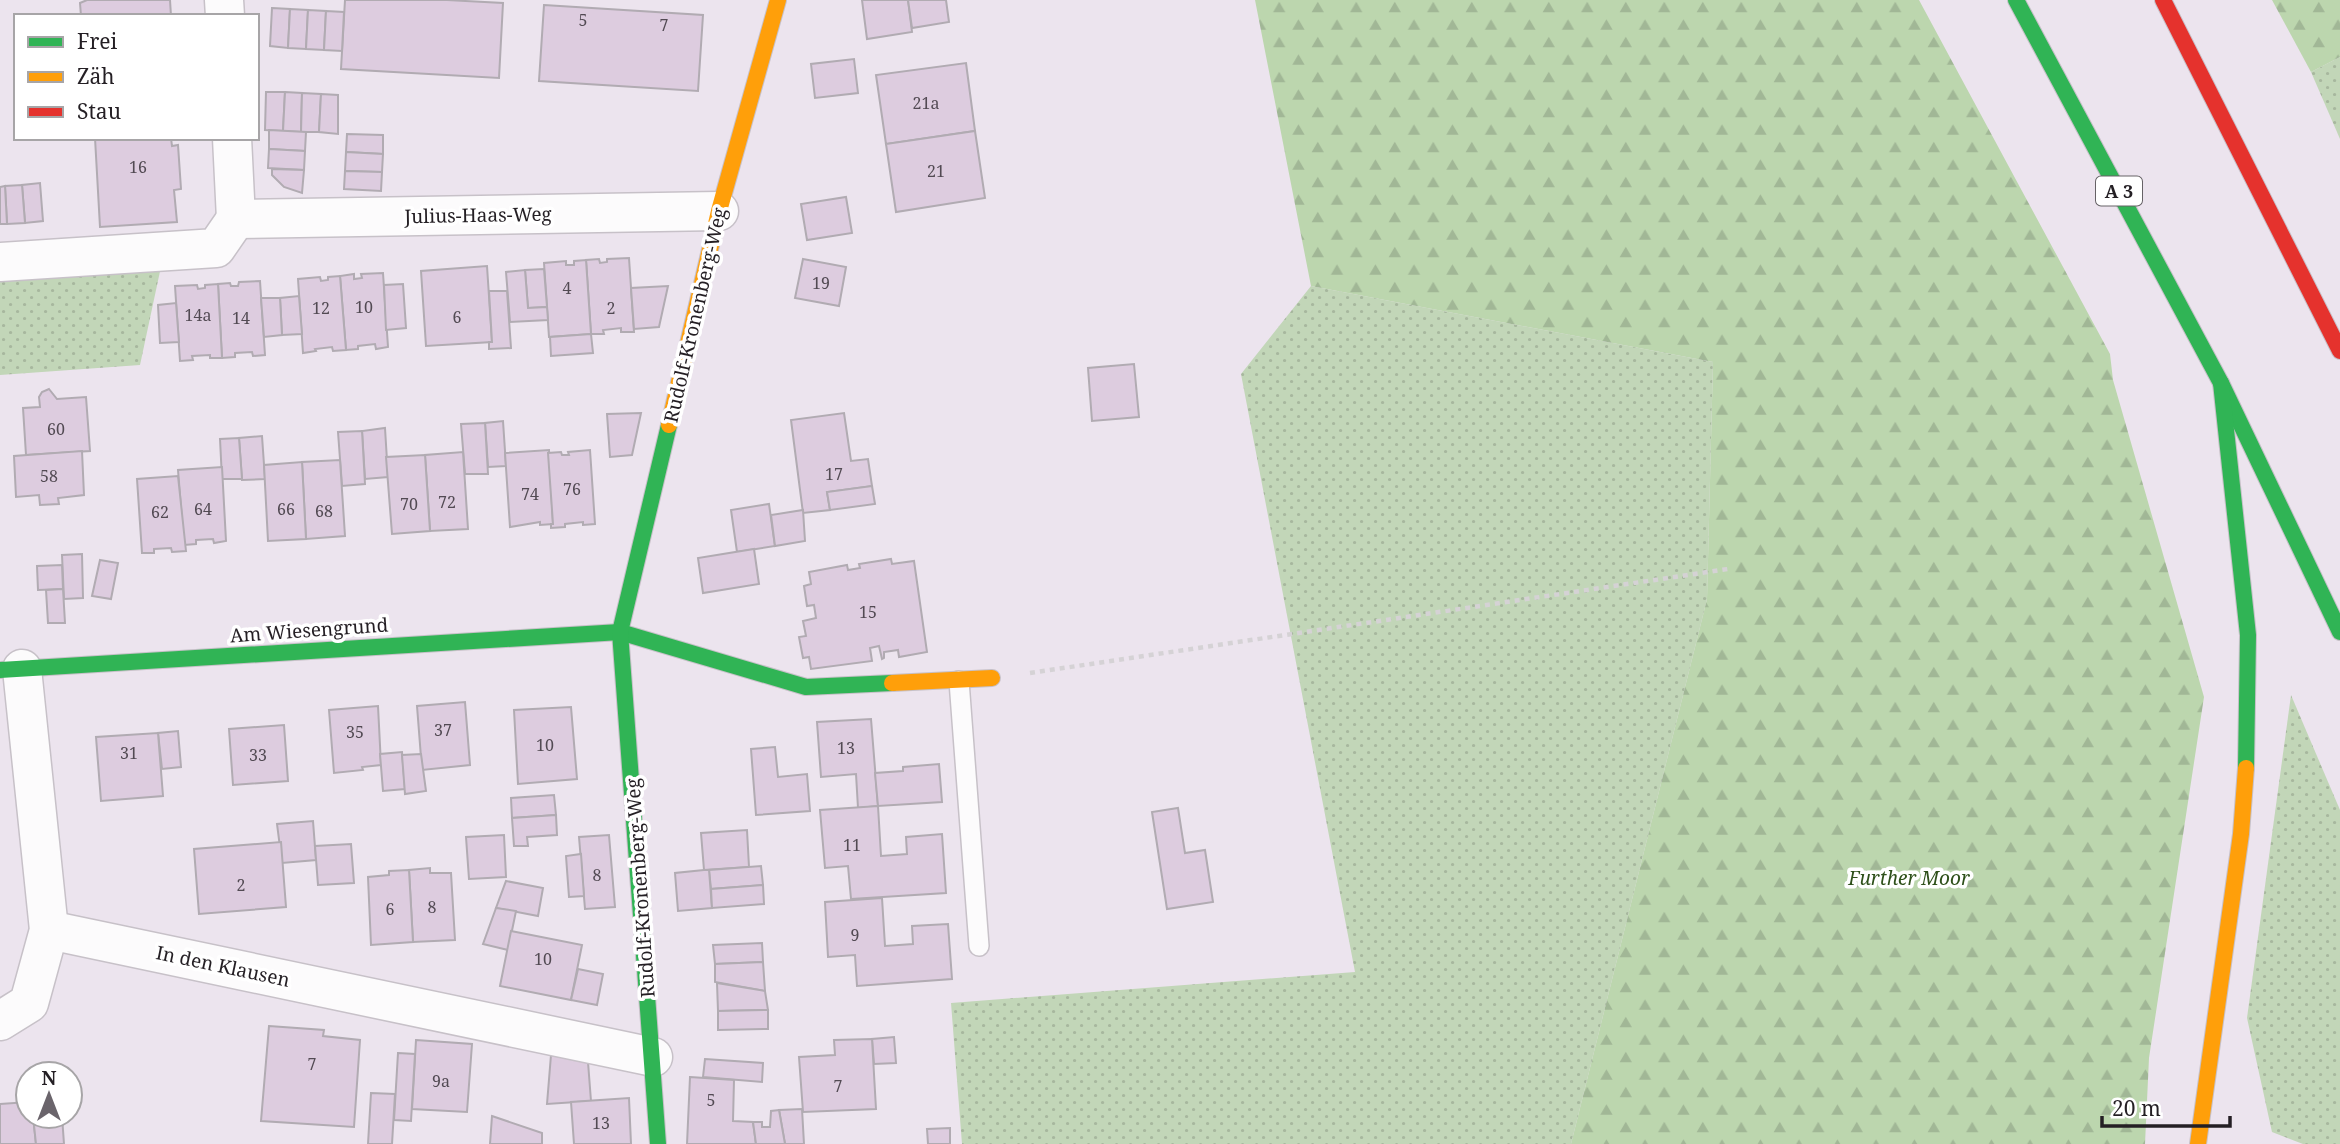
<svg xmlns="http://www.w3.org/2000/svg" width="2340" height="1144" viewBox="0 0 2340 1144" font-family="'Noto Serif',serif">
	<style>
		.grass { fill: url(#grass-dots) }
		.forest { fill: url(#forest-firs) }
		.building { fill: #ddccdf; stroke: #b1abb2; stroke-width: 2 }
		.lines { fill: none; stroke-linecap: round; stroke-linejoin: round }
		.lane-casing { stroke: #c7c1c8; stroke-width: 22 }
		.street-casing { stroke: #c7c1c8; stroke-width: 41 }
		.fast-casing { stroke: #c7c1c8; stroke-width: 18 }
		.slow-casing { stroke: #c7c1c8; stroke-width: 18 }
		.jam-casing { stroke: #c7c1c8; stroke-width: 18 }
		.path { stroke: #d5d2d5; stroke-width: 4.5; stroke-dasharray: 5 5; stroke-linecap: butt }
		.lane { stroke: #fcfbfc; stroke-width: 19 }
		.street { stroke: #fcfbfc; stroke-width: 38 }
		.fast { stroke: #30b455; stroke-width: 16 }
		.slow { stroke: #ff9f0a; stroke-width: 16 }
		.jam { stroke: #e5322d; stroke-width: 16 }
		.labels { text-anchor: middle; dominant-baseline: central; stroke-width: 7; stroke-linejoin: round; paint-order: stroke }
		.number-label { font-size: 16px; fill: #524a53 }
		.shield { fill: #fff; stroke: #666266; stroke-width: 2 }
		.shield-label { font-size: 18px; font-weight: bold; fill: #241f24 }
		.street-label { font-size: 19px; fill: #241f24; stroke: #fff }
		.park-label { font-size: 19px; font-style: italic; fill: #2e501a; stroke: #fff }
	</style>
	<defs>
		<pattern id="grass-dots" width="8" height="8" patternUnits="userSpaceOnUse" patternTransform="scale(1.75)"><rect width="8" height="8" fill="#c2d6b8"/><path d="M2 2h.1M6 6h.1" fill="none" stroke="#a7b79e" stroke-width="1.8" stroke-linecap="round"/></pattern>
		<pattern id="forest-firs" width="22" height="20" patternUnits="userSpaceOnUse" patternTransform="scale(1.75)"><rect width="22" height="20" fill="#bcd6ae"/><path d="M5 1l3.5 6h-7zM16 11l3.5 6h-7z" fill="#a1b796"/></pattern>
	</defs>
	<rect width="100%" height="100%" fill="#ece4ee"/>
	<g class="grass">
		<polygon points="2340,57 2340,139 2311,72"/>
		<polygon points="162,262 140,365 0,375 0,272"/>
		<polygon points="1311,286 1713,362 1707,599 1571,1144 962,1144 951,1003 1355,972 1241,374"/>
		<polygon points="2291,695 2340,810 2340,1144 2303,1144 2272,1132 2247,1018"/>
	</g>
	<g class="forest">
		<polygon points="1255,0 1919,0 2110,354 2113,380 2204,697 2149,1058 2145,1144 1571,1144 1707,599 1713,362 1311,286"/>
		<polygon points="2272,0 2340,0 2340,57 2311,72"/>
	</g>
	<g class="building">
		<polygon points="87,0 170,0 171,16 81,16 80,3"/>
		<polygon points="345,0 447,0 503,3 499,78 341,69"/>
		<polygon points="862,0 908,0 912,32 867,39"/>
		<polygon points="908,0 946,0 949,22 912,28"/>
		<polygon points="544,5 703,15 698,91 539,81"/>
		<polygon points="272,8 290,9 288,48 270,46"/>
		<polygon points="290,9 308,10 306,49 288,48"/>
		<polygon points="308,10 326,11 324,50 306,49"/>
		<polygon points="326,11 344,12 342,51 324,50"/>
		<polygon points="854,59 858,93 815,98 811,64"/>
		<polygon points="966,63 975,131 886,144 876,75"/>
		<polygon points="266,92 285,92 283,131 265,130"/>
		<polygon points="285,92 302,93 301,132 283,131"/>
		<polygon points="302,93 321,94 319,132 301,132"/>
		<polygon points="321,94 338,95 338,134 319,132"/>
		<polygon points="269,130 306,132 305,151 269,149"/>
		<polygon points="975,131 985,198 896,212 886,144"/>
		<polygon points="347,134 383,135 383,154 346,152"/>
		<polygon points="95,138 171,138 172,146 178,145 181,189 174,190 177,222 100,227"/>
		<polygon points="269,149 305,151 304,170 268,168"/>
		<polygon points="346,152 383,154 382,172 345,171"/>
		<polygon points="272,169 304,170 302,193 284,187 272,175"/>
		<polygon points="345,171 382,172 381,191 344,189"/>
		<polygon points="40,183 43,221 25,223 22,185"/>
		<polygon points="22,185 25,223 7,224 5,186"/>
		<polygon points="5,186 7,224 0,224 0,187"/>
		<polygon points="846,197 852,233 807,240 801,204"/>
		<polygon points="629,258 634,332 621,332 621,328 603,330 604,334 591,334 586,260 599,259 600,263 607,262 607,259"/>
		<polygon points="803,259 846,267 839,306 795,298"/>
		<polygon points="586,260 591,334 549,337 544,263 566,261 566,265 574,265 574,261"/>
		<polygon points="487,266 492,342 426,346 421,271"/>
		<polygon points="544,269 547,307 528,308 525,270"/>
		<polygon points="525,270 528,308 547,307 548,320 510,322 506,272"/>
		<polygon points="383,273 388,347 376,349 375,344 358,346 358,349 346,350 340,276 354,274 354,279 362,278 361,274"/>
		<polygon points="340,276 346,350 333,351 332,347 315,349 316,351 303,353 298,279 320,277 321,281 328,280 328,277"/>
		<polygon points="260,281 265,355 253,356 252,352 235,353 235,357 222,358 218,284 230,283 231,286 238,286 239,282"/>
		<polygon points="218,284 222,358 210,358 210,355 192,356 193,360 180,361 175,286 197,285 198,289 205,288 205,285"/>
		<polygon points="403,284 406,328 386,330 384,285"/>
		<polygon points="668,286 659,327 634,329 631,288"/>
		<polygon points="489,291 507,291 511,348 489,349 489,342 492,342"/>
		<polygon points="299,296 302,334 282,335 280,298"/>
		<polygon points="261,298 280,298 282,335 264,337"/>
		<polygon points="176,303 179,342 160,343 158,305"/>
		<polygon points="591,334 593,353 551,356 550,337"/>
		<polygon points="1134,364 1139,417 1092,421 1088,368"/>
		<polygon points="49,389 57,399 86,397 90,451 26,455 23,408 40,407 39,397 42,392"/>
		<polygon points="641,413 632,455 610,457 607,414"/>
		<polygon points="844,413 851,461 868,459 872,486 827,492 830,510 803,513 791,420"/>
		<polygon points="503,421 506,466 488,467 485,423"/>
		<polygon points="485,423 488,474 465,474 461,424"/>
		<polygon points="385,428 388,477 365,479 362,431"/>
		<polygon points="362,431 365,484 342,486 338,432"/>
		<polygon points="262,436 265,479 242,480 239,438"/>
		<polygon points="239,438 242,479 222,479 220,439"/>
		<polygon points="549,450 553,524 540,525 540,522 510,527 505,453"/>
		<polygon points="590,450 595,524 583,525 583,522 565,524 565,527 551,528 551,524 553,524 548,453 561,452 562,455 569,455 568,452"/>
		<polygon points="82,451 84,495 58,498 59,504 40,505 39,495 16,497 14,456"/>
		<polygon points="463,452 468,529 430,531 425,455"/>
		<polygon points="425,455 430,531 392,534 386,457"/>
		<polygon points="340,460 345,536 306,539 302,462"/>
		<polygon points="302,462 306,539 268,541 264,465"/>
		<polygon points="222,467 226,541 214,543 213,539 196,540 196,544 184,545 178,470"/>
		<polygon points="178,476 186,551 172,552 171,548 154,549 154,553 142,553 137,479"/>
		<polygon points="872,486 875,504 830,510 827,492"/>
		<polygon points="769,504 775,546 737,552 731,510"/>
		<polygon points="803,510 805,541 775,546 771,515"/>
		<polygon points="754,549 759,584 703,593 698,558"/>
		<polygon points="82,554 83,598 64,599 62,555"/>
		<polygon points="891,559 892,564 914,561 927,652 899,657 898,650 884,652 884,658 882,659 879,646 870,648 872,661 811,669 809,657 803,658 799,637 806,636 803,621 816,618 814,605 807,606 804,586 811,584 809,572 847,565 848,570 860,568 859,564"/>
		<polygon points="100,560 118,563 111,599 92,596"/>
		<polygon points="62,565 63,589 38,590 37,566"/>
		<polygon points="63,589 65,623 48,623 46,590"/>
		<polygon points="465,702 470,765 422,770 417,706"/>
		<polygon points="378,706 381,765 362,767 363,770 334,773 329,710"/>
		<polygon points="571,707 577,779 518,784 514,710"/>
		<polygon points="871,719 878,806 858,808 856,774 821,777 817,722"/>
		<polygon points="284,725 288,781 233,785 229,729"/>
		<polygon points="178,731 181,767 162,769 158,733"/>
		<polygon points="158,733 163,796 101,801 96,737"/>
		<polygon points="775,747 778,777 807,774 810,811 756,815 751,749"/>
		<polygon points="402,752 405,789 383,791 380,754"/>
		<polygon points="421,754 426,791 405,794 402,755"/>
		<polygon points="939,764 942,802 878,806 875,773 903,771 903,767"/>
		<polygon points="554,795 556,815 512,818 511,798"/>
		<polygon points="878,806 881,856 907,854 906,837 942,834 946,893 851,899 848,866 825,868 820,810"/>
		<polygon points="1178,808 1185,853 1205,850 1213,902 1167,909 1152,812"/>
		<polygon points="556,815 557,835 527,837 528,846 514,846 512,818"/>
		<polygon points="313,821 316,860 282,863 277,824"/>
		<polygon points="747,830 749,867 704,870 701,833"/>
		<polygon points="504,835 506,877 469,879 466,837"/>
		<polygon points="609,835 615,907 585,909 579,837"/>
		<polygon points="281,842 286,907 199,914 194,849"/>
		<polygon points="351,844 354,883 318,885 315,846"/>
		<polygon points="581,854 584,896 569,897 566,856"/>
		<polygon points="761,866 763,885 711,889 709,870"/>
		<polygon points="430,868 430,873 451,873 455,940 413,942 409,870"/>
		<polygon points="409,870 413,942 371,945 368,877 389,875 389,871"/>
		<polygon points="704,870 709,870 712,908 678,911 675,873"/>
		<polygon points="506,881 543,888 538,916 496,908"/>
		<polygon points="763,885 764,904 712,908 711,889"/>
		<polygon points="882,898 885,946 913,944 912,926 948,924 952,979 857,986 855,955 828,957 825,902"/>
		<polygon points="496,908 516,911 508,950 483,944"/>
		<polygon points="511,931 582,945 571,1000 500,986"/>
		<polygon points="762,943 763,962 715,964 713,945"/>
		<polygon points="763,962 765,991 715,982 715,964"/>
		<polygon points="578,969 603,974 597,1005 571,1000"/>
		<polygon points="717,983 765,991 768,1010 718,1011"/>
		<polygon points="768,1010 768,1029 718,1030 718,1011"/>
		<polygon points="269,1026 324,1030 323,1036 360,1040 354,1127 261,1121"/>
		<polygon points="894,1037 896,1063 874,1064 872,1039"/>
		<polygon points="872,1039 876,1109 803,1112 799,1057 835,1055 834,1040"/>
		<polygon points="416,1040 472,1044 467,1112 412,1109"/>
		<polygon points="398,1053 415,1054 411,1121 394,1120"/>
		<polygon points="551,1055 588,1062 591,1101 547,1104"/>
		<polygon points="705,1059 763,1063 762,1082 703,1077"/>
		<polygon points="690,1077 734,1080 733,1121 753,1122 756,1144 687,1144"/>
		<polygon points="371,1093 395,1094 392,1144 368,1144"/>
		<polygon points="629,1098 631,1144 574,1144 571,1102"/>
		<polygon points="28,1102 28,1116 33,1116 36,1144 0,1144 0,1104"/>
		<polygon points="802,1109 804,1144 785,1144 779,1110"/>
		<polygon points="779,1110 785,1144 756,1144 753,1122 762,1122 762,1127 770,1127 771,1111"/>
		<polygon points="33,1116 62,1116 64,1144 36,1144"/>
		<polygon points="492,1116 542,1133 542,1144 490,1144"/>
		<polygon points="950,1128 950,1144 928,1144 927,1129"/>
	</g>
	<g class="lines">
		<defs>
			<polyline id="lane" points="959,681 979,946"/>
			<g id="street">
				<polyline points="224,0 225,16"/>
				<polyline points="232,138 236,219 719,211"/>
				<polyline points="0,262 216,248 236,219"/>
				<polyline points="49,930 653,1057"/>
				<polyline points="0,1021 29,1003 49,930 22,669"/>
			</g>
			<g id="fast">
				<polyline points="2016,0 2221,383 2340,632"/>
				<polyline points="2221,383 2248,635 2246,768"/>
				<polyline points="0,670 620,632 806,687 892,683"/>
				<polyline points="658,1144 620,632 669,425"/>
			</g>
			<g id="slow">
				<polyline points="669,425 719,211 778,0"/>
				<polyline points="892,683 992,678"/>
				<polyline points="2198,1144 2241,834 2246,768"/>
			</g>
			<polyline id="jam" points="2163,0 2340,351"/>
		</defs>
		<use href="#lane" class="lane-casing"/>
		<use href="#street" class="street-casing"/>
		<use href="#fast" class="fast-casing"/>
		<use href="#slow" class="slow-casing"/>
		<use href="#jam" class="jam-casing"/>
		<polyline class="path" points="1030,673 1728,569"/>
		<use href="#lane" class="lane"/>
		<use href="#street" class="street"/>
		<use href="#fast" class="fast"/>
		<use href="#slow" class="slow"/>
		<use href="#jam" class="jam"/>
	</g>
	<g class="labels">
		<g class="number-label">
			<text x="583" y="20">5</text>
			<text x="664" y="25">7</text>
			<text x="926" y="103">21a</text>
			<text x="138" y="167">16</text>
			<text x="936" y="171">21</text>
			<text x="821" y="283">19</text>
			<text x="567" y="288">4</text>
			<text x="364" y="307">10</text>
			<text x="321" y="308">12</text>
			<text x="611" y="308">2</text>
			<text x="198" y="315">14a</text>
			<text x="457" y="317">6</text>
			<text x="241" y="318">14</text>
			<text x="56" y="429">60</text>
			<text x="834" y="474">17</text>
			<text x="49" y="476">58</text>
			<text x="572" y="489">76</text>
			<text x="530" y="494">74</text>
			<text x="447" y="502">72</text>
			<text x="409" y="504">70</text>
			<text x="203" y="509">64</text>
			<text x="286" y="509">66</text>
			<text x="324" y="511">68</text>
			<text x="160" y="512">62</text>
			<text x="868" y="612">15</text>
			<text x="443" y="730">37</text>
			<text x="355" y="732">35</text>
			<text x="545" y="745">10</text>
			<text x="846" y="748">13</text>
			<text x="129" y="753">31</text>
			<text x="258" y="755">33</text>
			<text x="852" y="845">11</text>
			<text x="597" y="875">8</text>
			<text x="241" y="885">2</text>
			<text x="432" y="907">8</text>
			<text x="390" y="909">6</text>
			<text x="855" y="935">9</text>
			<text x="543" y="959">10</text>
			<text x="312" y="1064">7</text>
			<text x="441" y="1081">9a</text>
			<text x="838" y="1086">7</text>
			<text x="711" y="1100">5</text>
			<text x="601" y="1123">13</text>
		</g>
		<rect class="shield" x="2096" y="176.5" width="46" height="29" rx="5"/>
		<g class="shield-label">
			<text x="2119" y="191">A 3</text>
		</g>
		<g class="street-label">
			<text transform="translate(478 215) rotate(-1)">Julius-Haas-Weg</text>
			<text transform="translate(695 315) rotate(-77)">Rudolf-Kronenberg-Weg</text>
			<text transform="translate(309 630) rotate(-4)">Am Wiesengrund</text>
			<text transform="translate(640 888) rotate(-94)">Rudolf-Kronenberg-Weg</text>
			<text transform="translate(223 966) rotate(12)">In den Klausen</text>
		</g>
		<g class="park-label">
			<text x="1909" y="878">Further Moor</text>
		</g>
	</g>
	<rect x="14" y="14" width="245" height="126" fill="#ffffff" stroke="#a7a5a7" stroke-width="2"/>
	<rect x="28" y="37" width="35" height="10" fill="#30b455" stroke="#a7a5a7" stroke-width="2"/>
	<text x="77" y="49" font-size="21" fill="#241f24">Frei</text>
	<rect x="28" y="72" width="35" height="10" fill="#ff9f0a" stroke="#a7a5a7" stroke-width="2"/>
	<text x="77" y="84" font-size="21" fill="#241f24">Zäh</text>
	<rect x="28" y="107" width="35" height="10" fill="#e5322d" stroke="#a7a5a7" stroke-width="2"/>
	<text x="77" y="119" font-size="21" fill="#241f24">Stau</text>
	<g transform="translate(49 1095)"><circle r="33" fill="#ffffff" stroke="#a7a5a7" stroke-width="2"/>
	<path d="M0-5L12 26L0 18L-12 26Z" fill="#6a646b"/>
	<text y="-10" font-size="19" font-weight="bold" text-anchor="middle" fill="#241f24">N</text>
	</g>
	<path d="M2102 1116v10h128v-10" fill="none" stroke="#241f24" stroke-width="3.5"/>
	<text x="2112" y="1116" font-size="21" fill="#241f24" stroke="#ffffff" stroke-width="5" paint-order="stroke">20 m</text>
</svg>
